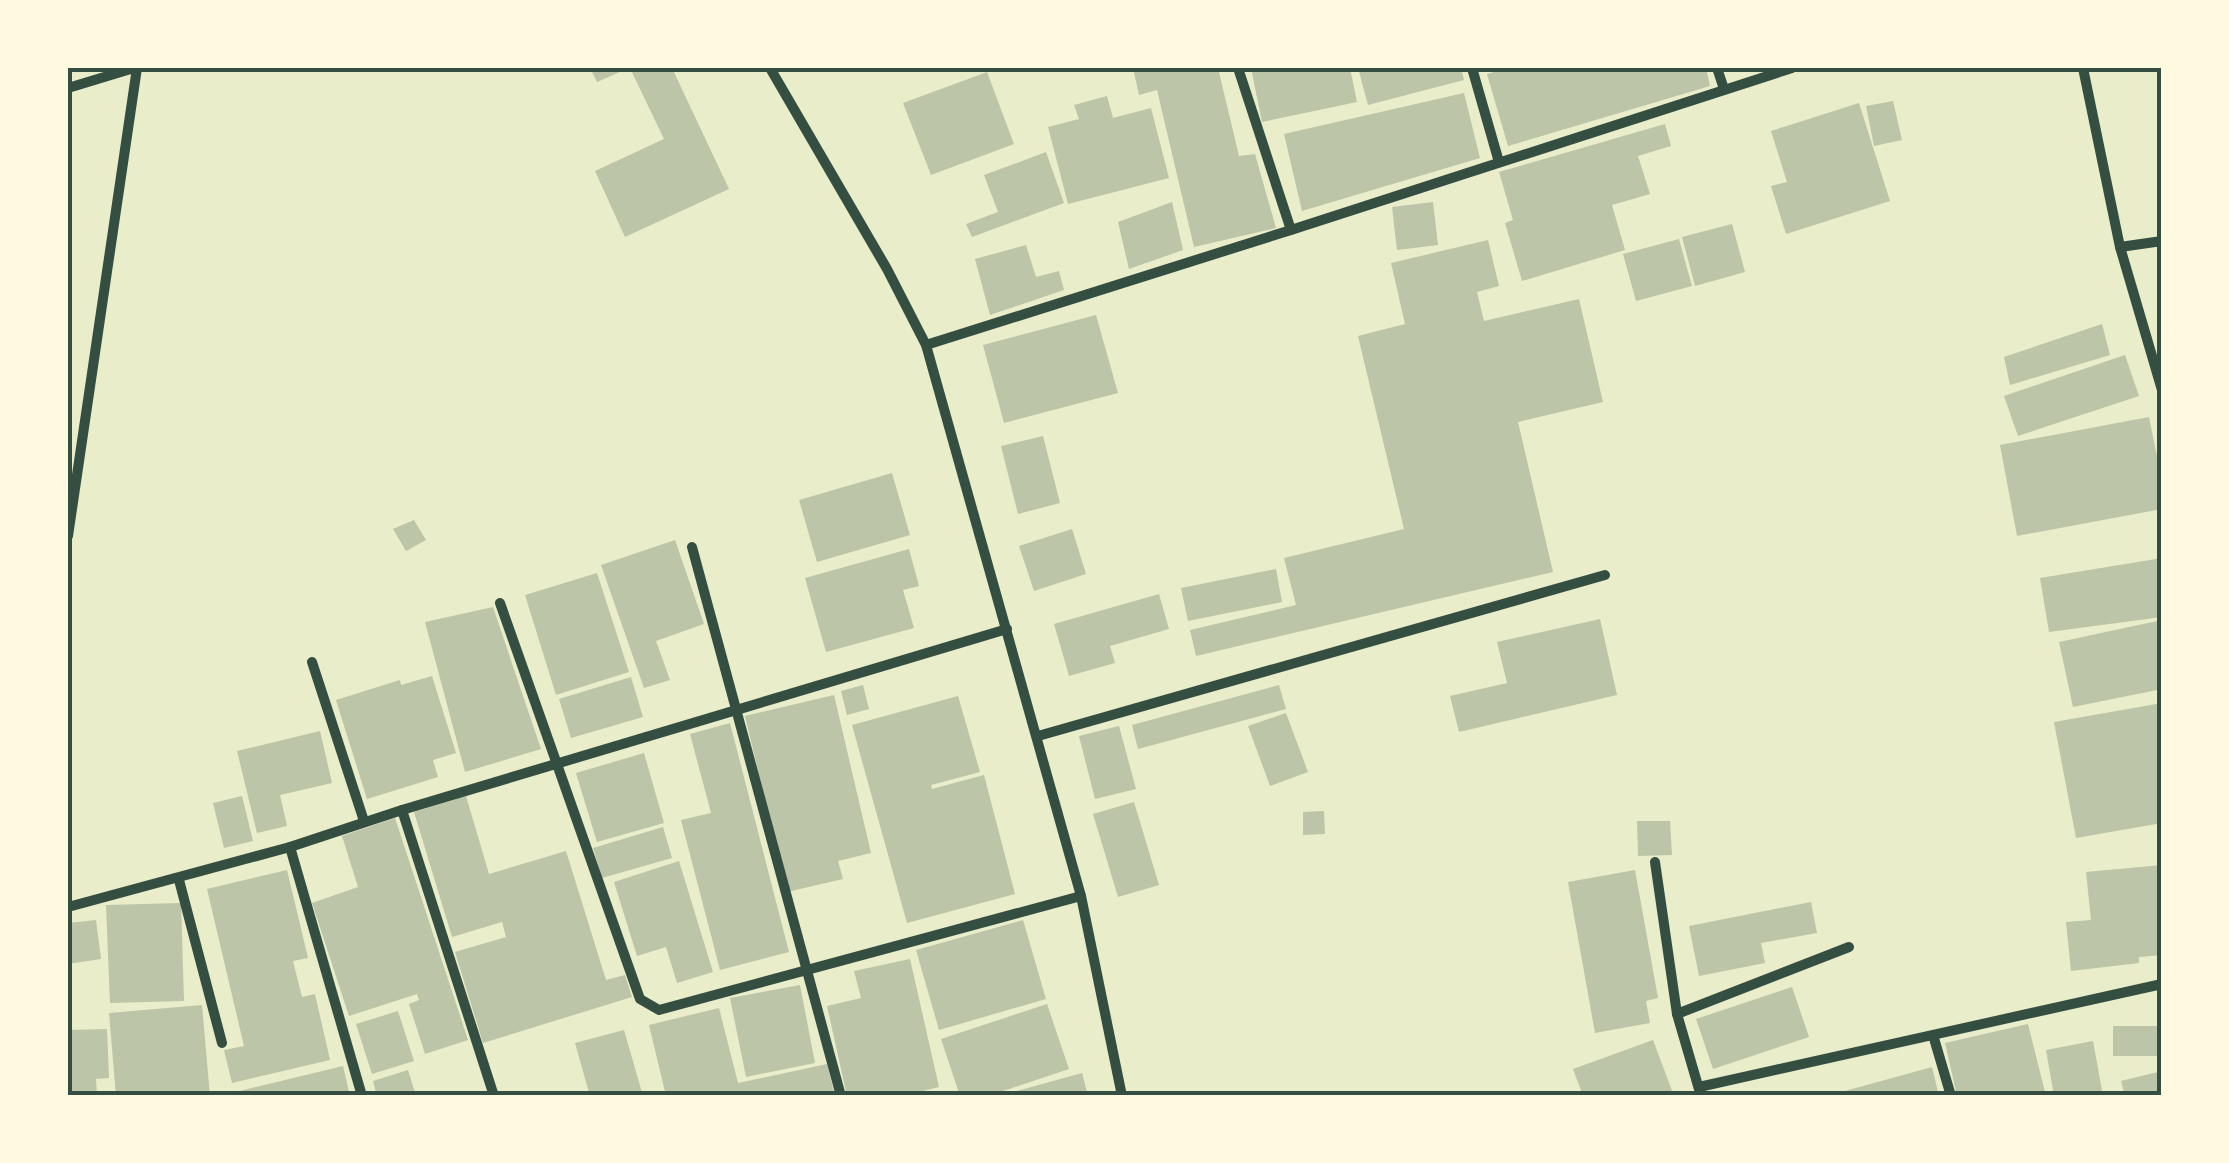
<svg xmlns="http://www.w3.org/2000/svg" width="2229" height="1163" viewBox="0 0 2229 1163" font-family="'IBM Plex Serif',serif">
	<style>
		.building { fill: #bcc5a7 }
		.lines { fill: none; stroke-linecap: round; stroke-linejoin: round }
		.minor { stroke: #344e41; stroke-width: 10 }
		.neatline { fill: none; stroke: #344e41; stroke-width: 4 }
	</style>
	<rect width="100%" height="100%" fill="#e9edc9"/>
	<g class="building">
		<polygon points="590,68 629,68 597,82"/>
		<polygon points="630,68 672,68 729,189 625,237 595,171 664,139"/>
		<polygon points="1133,68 1218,68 1239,156 1255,154 1276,228 1194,247 1157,90 1139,95"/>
		<polygon points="1251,68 1350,68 1357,102 1262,122"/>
		<polygon points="1358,68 1461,68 1464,80 1368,105"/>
		<polygon points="1508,68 1706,68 1710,86 1508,146 1487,74"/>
		<polygon points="987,72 1014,144 931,175 903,103"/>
		<polygon points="1464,93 1480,158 1302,211 1284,134"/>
		<polygon points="1107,96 1113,118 1151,108 1169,178 1068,204 1048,127 1079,119 1074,105"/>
		<polygon points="1893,101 1902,140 1874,146 1866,106"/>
		<polygon points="1859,103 1890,201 1786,234 1771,186 1787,182 1771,131"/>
		<polygon points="1665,124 1671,146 1638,156 1650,194 1612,205 1625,250 1522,281 1505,223 1513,220 1499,172"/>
		<polygon points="1046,152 1064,203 972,237 966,224 998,212 984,175"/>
		<polygon points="1172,202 1183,250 1129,269 1118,222"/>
		<polygon points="1433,202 1438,245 1397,250 1392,207"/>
		<polygon points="1732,224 1745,272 1695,286 1682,237"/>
		<polygon points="1679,239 1692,286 1636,301 1623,254"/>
		<polygon points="1488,240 1499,286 1477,292 1484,321 1579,299 1603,402 1518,422 1553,572 1196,656 1190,630 1296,605 1284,558 1404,529 1358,336 1405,324 1391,263"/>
		<polygon points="1026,245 1036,277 1059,271 1064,290 990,315 975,259"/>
		<polygon points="1096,315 1118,393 1004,423 983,345"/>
		<polygon points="2102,324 2110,355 2010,385 2004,357"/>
		<polygon points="2125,355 2139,396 2018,436 2004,396"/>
		<polygon points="2149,417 2162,481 2162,509 2017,536 2000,445"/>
		<polygon points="1043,436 1060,503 1018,514 1001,446"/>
		<polygon points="892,473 910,535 817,562 799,500"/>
		<polygon points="414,520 426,540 406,551 393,529"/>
		<polygon points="1072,529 1086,574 1034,591 1019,546"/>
		<polygon points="675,540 704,624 656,641 670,680 644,688 601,565"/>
		<polygon points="909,549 919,586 903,590 914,628 826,652 805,578"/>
		<polygon points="2162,558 2162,617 2049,632 2040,578"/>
		<polygon points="1276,569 1282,602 1188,621 1181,588"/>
		<polygon points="597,573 629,672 556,695 525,595"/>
		<polygon points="1159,594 1169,629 1110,646 1115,663 1069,676 1054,624"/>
		<polygon points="493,607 541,749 465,772 425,622"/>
		<polygon points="1600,619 1617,695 1459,732 1450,696 1507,683 1497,642"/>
		<polygon points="2162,620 2162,689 2073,707 2059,642"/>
		<polygon points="432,676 456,753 433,760 438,777 367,799 336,700 400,680 401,685"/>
		<polygon points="631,677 643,717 571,738 559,699"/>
		<polygon points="863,685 869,709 847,715 841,691"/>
		<polygon points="1279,685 1286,709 1138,749 1132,725"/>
		<polygon points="834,695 871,853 838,861 843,879 787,892 745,716"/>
		<polygon points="958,696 980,772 931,785 932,789 984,775 1015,894 907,923 852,725"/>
		<polygon points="2162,703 2162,823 2076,838 2054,722"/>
		<polygon points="1286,713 1308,772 1270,786 1248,726"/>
		<polygon points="730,723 789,952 720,970 681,820 711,813 690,734"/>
		<polygon points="1119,726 1136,789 1095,799 1079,736"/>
		<polygon points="320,731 332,783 280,795 287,826 257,833 237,751"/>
		<polygon points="644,753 664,823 597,842 576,773"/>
		<polygon points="242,796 253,841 224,848 213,803"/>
		<polygon points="466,796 489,874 566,851 606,980 625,975 632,997 483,1043 455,952 506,937 502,922 452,937 414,812"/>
		<polygon points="1134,802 1159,885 1118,897 1093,814"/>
		<polygon points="1324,811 1325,834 1303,835 1303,812"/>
		<polygon points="395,818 468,1040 425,1054 409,1004 419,1000 417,994 349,1016 312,903 358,887 342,836"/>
		<polygon points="1637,821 1670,821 1672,855 1638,856"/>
		<polygon points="663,827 672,858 602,878 593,848"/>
		<polygon points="679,861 713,972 677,983 666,947 637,956 614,882"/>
		<polygon points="2162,865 2162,955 2139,957 2139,963 2071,971 2066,922 2091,920 2086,872"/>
		<polygon points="287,870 308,958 293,961 302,997 315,994 330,1060 232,1083 224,1050 244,1046 207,889"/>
		<polygon points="1635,870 1658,998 1646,1001 1650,1023 1595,1033 1568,882"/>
		<polygon points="1811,902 1817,933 1761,943 1765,963 1699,976 1689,926"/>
		<polygon points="181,903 184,1001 110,1003 106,905"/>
		<polygon points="96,920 101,959 68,964 68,923"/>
		<polygon points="1023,920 1046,999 939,1030 916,950"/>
		<polygon points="910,959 939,1087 903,1096 847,1096 827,1006 861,998 854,971"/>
		<polygon points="800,985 815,1063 746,1077 730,998"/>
		<polygon points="1792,987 1809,1037 1713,1069 1696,1019"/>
		<polygon points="1047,1004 1069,1069 988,1096 960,1096 941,1039"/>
		<polygon points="202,1005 210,1096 116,1096 109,1013"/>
		<polygon points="719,1008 738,1083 827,1064 835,1096 666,1096 649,1025"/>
		<polygon points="398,1011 414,1061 372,1074 356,1024"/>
		<polygon points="2028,1024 2046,1096 1957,1096 1945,1043"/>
		<rect x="2113" y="1026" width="49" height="30"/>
		<polygon points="107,1029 109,1078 96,1079 97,1096 68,1096 68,1030"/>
		<polygon points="624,1030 643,1096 590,1096 575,1043"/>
		<polygon points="1653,1040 1674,1096 1583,1096 1573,1069"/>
		<polygon points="2093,1041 2103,1096 2054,1096 2046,1050"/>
		<polygon points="343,1066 350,1096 236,1096 235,1092"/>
		<polygon points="1932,1067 1939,1096 1835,1096 1834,1094"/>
		<polygon points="408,1070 416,1096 377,1096 373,1081"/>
		<polygon points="2162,1071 2162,1096 2125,1096 2121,1081"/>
		<polygon points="1082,1073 1088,1096 1007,1096 1006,1094"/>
	</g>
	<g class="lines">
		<g class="minor">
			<polyline points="770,68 887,269 926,345 1081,896 1122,1096"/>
			<polyline points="1472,68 1499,162"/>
			<polyline points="1717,68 1724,89"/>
			<polyline points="2083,68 2120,247 2162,241"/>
			<polyline points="68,88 134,68"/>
			<polyline points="1291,230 1792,68"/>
			<polyline points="2120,247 2162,390"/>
			<polyline points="926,345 1291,230 1238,68"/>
			<polyline points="68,536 137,68"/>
			<polyline points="692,547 841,1096"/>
			<polyline points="500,603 640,999 659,1010 1081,896"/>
			<polyline points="312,662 364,821"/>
			<polyline points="1038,736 1605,575"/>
			<polyline points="402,810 1007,629"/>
			<polyline points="290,847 402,810 494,1096"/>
			<polyline points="1655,862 1677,1014"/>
			<polyline points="179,880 222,1043"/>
			<polyline points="68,907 290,847 362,1096"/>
			<polyline points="1933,1035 1951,1096"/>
			<polyline points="1699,1087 2162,984"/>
			<polyline points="1701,1096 1677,1014 1849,947"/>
		</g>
	</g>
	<rect width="2229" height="1163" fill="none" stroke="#fefae0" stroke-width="140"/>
	<rect x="70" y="70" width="2089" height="1023" class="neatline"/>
</svg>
